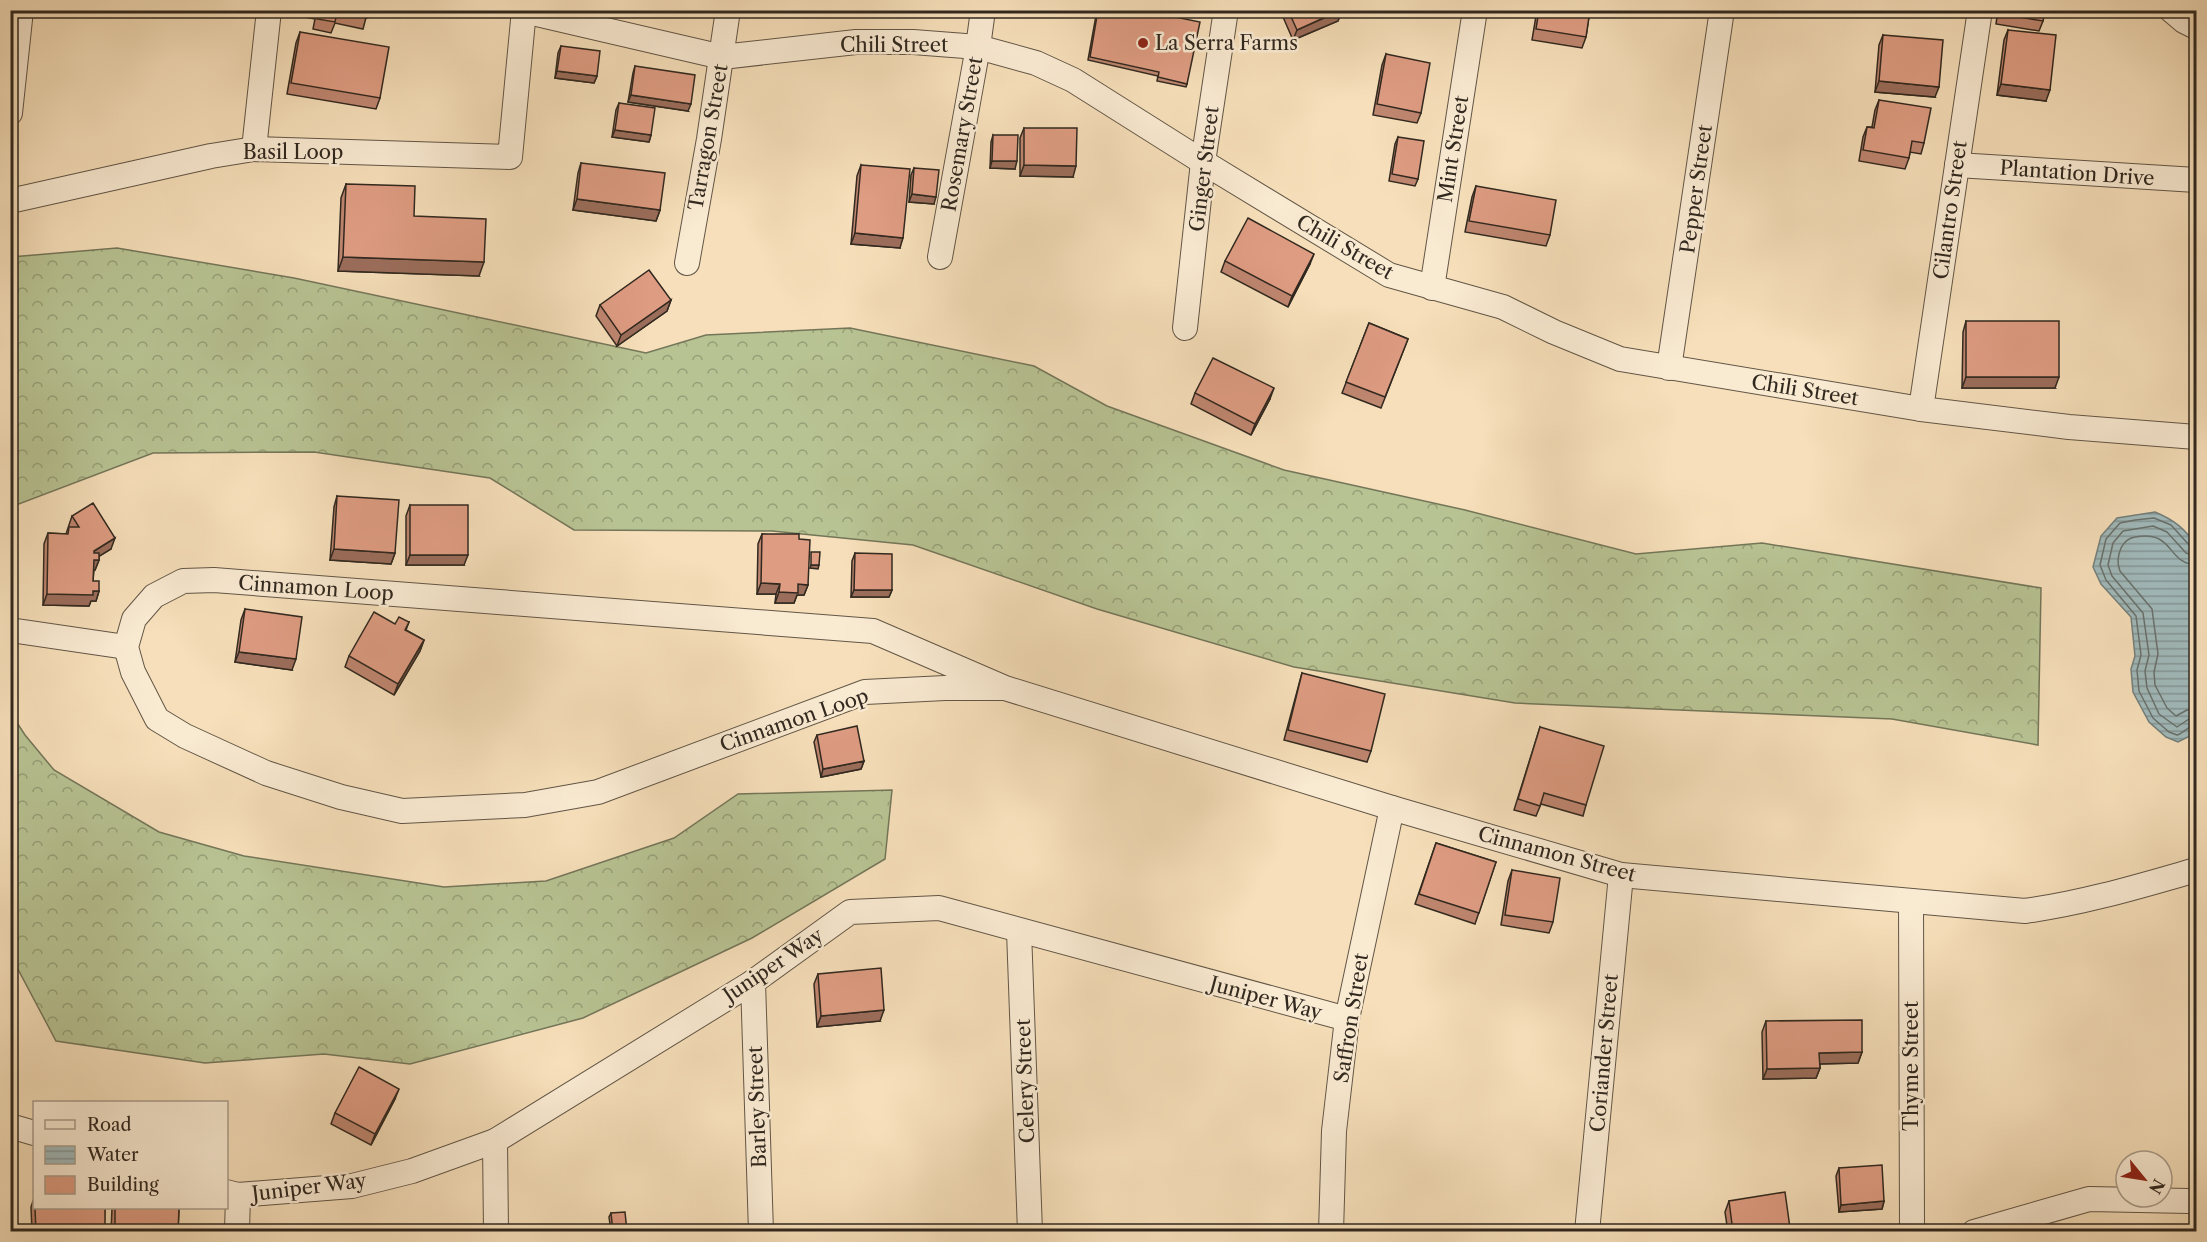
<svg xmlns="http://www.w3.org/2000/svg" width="2207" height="1242" viewBox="0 0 2207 1242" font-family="'Libre Caslon Text',serif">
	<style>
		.forest { fill: url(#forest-crowns); stroke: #747659; stroke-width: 1.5 }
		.water { fill: url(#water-rules); stroke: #74807d; stroke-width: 1.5 }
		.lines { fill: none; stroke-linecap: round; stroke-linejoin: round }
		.shore { stroke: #69716d; stroke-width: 1.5 }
		.minor-casing { stroke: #625646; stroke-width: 26 }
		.minor { stroke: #f9ead2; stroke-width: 24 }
		.wall { fill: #bf8670; stroke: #31281f; stroke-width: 1.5 }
		.shaded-wall { fill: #9b6d5b; stroke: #31281f; stroke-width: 1.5 }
		.building { fill: #de9c82; stroke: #31281f; stroke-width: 1.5 }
		.poi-dot { fill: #8f2418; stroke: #f9ead2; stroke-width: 2 }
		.labels { text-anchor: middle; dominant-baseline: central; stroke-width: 5; stroke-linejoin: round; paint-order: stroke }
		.poi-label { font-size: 20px; fill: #31281f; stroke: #f9ead2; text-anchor: start }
		.street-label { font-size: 20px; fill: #31281f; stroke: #f9ead2 }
	</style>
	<defs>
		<pattern id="forest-crowns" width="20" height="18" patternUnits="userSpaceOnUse" patternTransform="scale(1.5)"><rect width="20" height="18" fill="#b8c393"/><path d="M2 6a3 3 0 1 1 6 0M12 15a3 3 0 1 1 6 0" fill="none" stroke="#969e77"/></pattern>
		<pattern id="water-rules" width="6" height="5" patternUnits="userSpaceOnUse" patternTransform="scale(1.5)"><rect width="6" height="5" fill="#a1babb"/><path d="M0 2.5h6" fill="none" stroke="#849797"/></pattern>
	</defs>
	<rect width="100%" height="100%" fill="#f6dfba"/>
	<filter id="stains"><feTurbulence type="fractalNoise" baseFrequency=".00333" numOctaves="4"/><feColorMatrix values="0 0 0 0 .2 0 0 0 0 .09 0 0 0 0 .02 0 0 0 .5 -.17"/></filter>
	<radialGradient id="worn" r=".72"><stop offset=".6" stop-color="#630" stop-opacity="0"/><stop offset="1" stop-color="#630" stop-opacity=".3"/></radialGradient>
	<g class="forest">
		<polygon points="117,248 294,278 646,353 706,335 850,328 1034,366 1107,406 1284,470 1465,510 1636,554 1762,543 2041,588 2038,745 1892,719 1515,703 1294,667 1097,609 913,545 772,531 574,530 490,478 314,452 153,453 11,507 11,257"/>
		<polygon points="10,712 25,735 54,770 159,832 244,856 444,887 546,881 674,838 738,794 892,790 885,859 752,938 583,1018 410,1064 324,1054 205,1063 56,1041 11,956"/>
	</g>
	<path class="water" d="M2155 512C2174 520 2186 529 2196 546V727L2192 735 2178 742 2166 737 2149 722 2133 692 2131 669 2135 656 2131 617 2101 584 2093 567 2101 536 2117 518Z"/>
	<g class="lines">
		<g class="shore">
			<path d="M2196 548 2190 546 2171 525 2154 518 2135 520 2120 523 2106 539 2100 565 2106 580 2136 616 2141 655 2137 670 2139 691 2153 718 2169 732 2177 735C2184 733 2189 725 2196 725"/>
			<polyline points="2196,556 2186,553 2167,532 2153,526 2123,531 2113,543 2108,565 2112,576 2143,613 2149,655 2145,671 2147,688 2159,714 2177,727 2189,719 2196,717"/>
			<path d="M2196 565C2166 563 2175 530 2135 537 2129 538 2124 542 2121 548 2118 555 2117 564 2120 571L2152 609 2158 654 2154 672 2155 685 2167 708 2176 716 2187 710 2196 708"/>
		</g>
		<defs>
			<g id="minor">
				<polyline points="2171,10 2184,21 2196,27"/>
				<polyline points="524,11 722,57 856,42 913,42 978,47 1036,63 1073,80 1203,162 1389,275 1503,307 1554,332 1620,359 1921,409 2069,427 2196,437"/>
				<polyline points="10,113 21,10"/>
				<polyline points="254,149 269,10"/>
				<polyline points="1957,165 2196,180"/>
				<polyline points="10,201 211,156 254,149 510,157 524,10"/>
				<polyline points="940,257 978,47 983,10"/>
				<polyline points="687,263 709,139 728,10"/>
				<polyline points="1432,288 1475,10"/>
				<polyline points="1185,328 1203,162 1226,10"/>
				<polyline points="1669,368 1722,10"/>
				<polyline points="1921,409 1980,10"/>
				<polyline points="10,630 126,647"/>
				<path d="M1005 688H945L865 692 598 792 525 805 402 811 341 797 266 773 185 736 157 719 133 672 126 647 134 619 154 596 183 581 214 580 873 631 1005 688 1392 808 1621 875 2025 911C2084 903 2140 886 2196 870"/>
				<polyline points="1911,901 1912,1232"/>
				<polyline points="1019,931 1030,1232"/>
				<polyline points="753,982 761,1232"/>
				<polyline points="10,1126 34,1133"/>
				<polyline points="495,1141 496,1232"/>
				<polyline points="226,1192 238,1195 352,1186 412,1171 495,1141 753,982 850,912 939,908 1347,1019"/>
				<polyline points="237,1232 238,1195"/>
				<polyline points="1331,1232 1334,1131 1347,1019 1392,808"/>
				<polyline points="1587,1232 1621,875"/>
				<polyline points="1974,1232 2089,1199 2189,1201"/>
			</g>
		</defs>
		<use href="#minor" class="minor-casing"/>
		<use href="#minor" class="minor"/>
	</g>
	<g class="wall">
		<polygon points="305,10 368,10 363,29 335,23 331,33 313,29 315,19 304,17"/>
		<polygon points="1097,10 1141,10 1187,84 1186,87 1157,81 1158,76 1088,60"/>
		<polygon points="1280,10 1342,10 1338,21 1293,40"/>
		<polygon points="1537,10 1590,10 1586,37 1582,48 1532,40"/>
		<polygon points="1998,10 2045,10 2043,21 2039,31 1996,24"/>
		<polygon points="2008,30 2046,101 1997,95 2004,40"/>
		<polygon points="300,32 380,98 376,109 287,94 296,43"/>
		<polygon points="1883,35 1935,97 1875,92 1879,45"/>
		<polygon points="561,46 597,76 594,83 555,78 558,53"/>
		<polygon points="1386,54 1421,113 1417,123 1373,115 1382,65"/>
		<polygon points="635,66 688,111 628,102 633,73"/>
		<polygon points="1879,100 1924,143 1921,154 1910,152 1909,158 1905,169 1859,161 1863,137 1867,127 1872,127 1875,110"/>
		<polygon points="619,103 651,135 649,142 612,137 616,110"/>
		<polygon points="1024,128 1073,177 1020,176 1020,138"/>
		<polygon points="993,135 1015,169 990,168 991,142"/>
		<polygon points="1398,137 1418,179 1415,186 1389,181 1395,144"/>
		<polygon points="581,163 660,210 656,221 573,210 578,173"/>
		<polygon points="861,165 900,248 851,244 857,176"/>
		<polygon points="914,168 934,204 909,202 911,175"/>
		<polygon points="346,184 414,216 479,276 338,271 341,198"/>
		<polygon points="1476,186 1550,235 1546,246 1465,232 1472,197"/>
		<polygon points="1225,261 1310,264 1288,307 1221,272"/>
		<polygon points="671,300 667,311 617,346 596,316 600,305"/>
		<polygon points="1966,321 2055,388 1962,388 1963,332"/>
		<polygon points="1369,323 1408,339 1381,408 1342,393"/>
		<polygon points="1195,393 1270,399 1251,435 1191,404"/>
		<polygon points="337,496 395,553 391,564 330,560 334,507"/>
		<polygon points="410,505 464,565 406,565 406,516"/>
		<polygon points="72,516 111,549 99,556 99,560 95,570 94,570 93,581 99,591 96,601 91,601 89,606 43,605 44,544 48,533 66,534"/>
		<polygon points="762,534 799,539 808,585 804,595 797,595 794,603 775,603 776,594 757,594 758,544"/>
		<polygon points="855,553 892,590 889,597 851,597 852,561"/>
		<polygon points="245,609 292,670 235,662 241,620"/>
		<polygon points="409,622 406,630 424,640 420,651 394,695 345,667 349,656 395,624"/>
		<polygon points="1302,673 1371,751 1367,762 1284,740 1299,684"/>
		<polygon points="1540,727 1586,805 1583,816 1541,804 1536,816 1514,810"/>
		<polygon points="817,735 864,761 861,769 821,777 814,742"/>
		<polygon points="1436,843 1496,862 1475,924 1415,904"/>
		<polygon points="1512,870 1553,922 1549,933 1501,925 1508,881"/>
		<polygon points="818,974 880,1021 817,1027 814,984"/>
		<polygon points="1766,1021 1862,1052 1858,1063 1820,1064 1820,1068 1816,1078 1763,1079 1762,1032"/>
		<polygon points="395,1099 371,1145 331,1124 335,1113"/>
		<polygon points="1839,1168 1884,1201 1882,1209 1839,1212 1836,1176"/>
		<polygon points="34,1198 34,1208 105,1208 104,1232 32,1232 31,1207"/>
		<polygon points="1729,1201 1790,1228 1789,1232 1728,1232 1725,1212"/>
		<polygon points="112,1208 179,1208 178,1232 111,1232"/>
		<polygon points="611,1213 627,1232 611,1232 609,1217"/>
	</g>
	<g class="shaded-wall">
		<polygon points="1342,10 1338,21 1293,40 1297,30"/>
		<polygon points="557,71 597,76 594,83 555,78"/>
		<polygon points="1879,81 1939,87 1935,97 1875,92"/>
		<polygon points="2001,84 2050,90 2046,101 1997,95"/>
		<polygon points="631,95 691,104 688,111 628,102"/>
		<polygon points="615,130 651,135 649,142 612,137"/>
		<polygon points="992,161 1017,161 1015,169 990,168"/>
		<polygon points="1024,165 1076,166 1073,177 1020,176"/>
		<polygon points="912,194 936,197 934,204 909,202"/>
		<polygon points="577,199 660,210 656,221 573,210"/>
		<polygon points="855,233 903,238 900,248 851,244"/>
		<polygon points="1314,254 1310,264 1288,307 1292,296"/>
		<polygon points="343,257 484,262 479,276 338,271"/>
		<polygon points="671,300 667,311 617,346 621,335"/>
		<polygon points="1966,377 2059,377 2055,388 1962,388"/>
		<polygon points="1274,388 1270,399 1251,435 1255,424"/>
		<polygon points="115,538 111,549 90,562 94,551"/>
		<polygon points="334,549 395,553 391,564 330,560"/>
		<polygon points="410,555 468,555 464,565 406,565"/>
		<polygon points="94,560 99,560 95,570 90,570"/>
		<polygon points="811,565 819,565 818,569 810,568"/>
		<polygon points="761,583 780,584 776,594 757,594"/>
		<polygon points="798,584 808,585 804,595 797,595 794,603 775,603 779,592"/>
		<polygon points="854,590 892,590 889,597 851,597"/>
		<polygon points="93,591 99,591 96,601 91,601 89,606 43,605 47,594"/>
		<polygon points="424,640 420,651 394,695 398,684"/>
		<polygon points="239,652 296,659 292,670 235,662"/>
		<polygon points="864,761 861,769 821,777 823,769"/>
		<polygon points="884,1010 880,1021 817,1027 821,1016"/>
		<polygon points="1862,1052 1858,1063 1816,1064 1819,1053"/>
		<polygon points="1820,1068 1816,1078 1763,1079 1767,1069"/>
		<polygon points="399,1089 395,1099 371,1145 375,1134"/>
		<polygon points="1884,1201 1882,1209 1839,1212 1841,1205"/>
		<polygon points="1790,1228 1789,1232 1767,1232"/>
		<polygon points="97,1229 105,1229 104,1232 96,1232"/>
	</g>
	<g class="building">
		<polygon points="318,10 368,10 367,18 337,12 335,22 317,19"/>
		<polygon points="1098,10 1141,10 1200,22 1187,84 1158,77 1159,72 1090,57"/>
		<polygon points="1288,10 1341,10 1297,30"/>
		<polygon points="1539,10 1590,10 1586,37 1536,29"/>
		<polygon points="2001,10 2045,10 2043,21 2000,14"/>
		<polygon points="2008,30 2056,35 2050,90 2001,84"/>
		<polygon points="300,32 389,47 380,98 291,83"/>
		<polygon points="1883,35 1943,40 1939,87 1879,81"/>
		<polygon points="561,46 600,51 597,76 557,71"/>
		<polygon points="1386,54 1430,63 1421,113 1377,104"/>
		<polygon points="635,66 695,75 691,104 631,95"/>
		<polygon points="1879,100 1931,108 1924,143 1912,141 1909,158 1863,150 1867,127 1874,128"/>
		<polygon points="619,103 655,108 651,135 615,130"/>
		<polygon points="1024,128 1077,128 1076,166 1024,165"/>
		<polygon points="993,135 1018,135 1017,161 992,161"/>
		<polygon points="1398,137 1424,141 1418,179 1392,174"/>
		<polygon points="581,163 665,173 660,210 577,199"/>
		<polygon points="861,165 910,169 903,238 855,233"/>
		<polygon points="914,168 939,170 936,197 912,194"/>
		<polygon points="346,184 415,186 414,216 486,219 484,262 343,257"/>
		<polygon points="1476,186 1556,200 1550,235 1469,221"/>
		<polygon points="1248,218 1314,254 1292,296 1225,261"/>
		<polygon points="649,270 671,300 621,335 600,305"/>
		<rect x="1966" y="321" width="93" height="56"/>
		<polygon points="1369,323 1408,339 1385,397 1346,382"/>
		<polygon points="1213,358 1274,388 1255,424 1195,393"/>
		<polygon points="337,496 399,500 395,553 334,549"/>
		<polygon points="93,503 115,538 94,551 94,553 99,553 99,560 94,560 93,581 99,581 99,591 93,591 93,595 47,594 48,533 68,534 69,527 79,527 72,516"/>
		<rect x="410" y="505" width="58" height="50"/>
		<polygon points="762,534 799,534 799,539 810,540 808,585 798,584 798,593 779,592 780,584 761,583"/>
		<polygon points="811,552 820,552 819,565 811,565"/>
		<polygon points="855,553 892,554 892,590 854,590"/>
		<polygon points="245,609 302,617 296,659 239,652"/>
		<polygon points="374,612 395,624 399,617 409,622 405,630 424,640 398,684 349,656"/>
		<polygon points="1302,673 1385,694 1371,751 1288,730"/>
		<polygon points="857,726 864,761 823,769 817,735"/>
		<polygon points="1540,727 1604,746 1586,805 1544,793 1540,806 1518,799"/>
		<polygon points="1436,843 1496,862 1479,913 1419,894"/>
		<polygon points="1512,870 1560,878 1553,922 1505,915"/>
		<polygon points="881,968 884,1010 821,1016 818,974"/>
		<polygon points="1862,1020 1862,1052 1819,1053 1820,1068 1767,1069 1766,1021"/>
		<polygon points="359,1067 399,1089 375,1134 335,1113"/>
		<polygon points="1882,1165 1884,1201 1841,1205 1839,1168"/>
		<polygon points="1785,1192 1790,1228 1767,1232 1733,1232 1729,1201"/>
		<polygon points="35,1208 105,1208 105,1229 97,1229 97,1232 36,1232"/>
		<polygon points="115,1208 179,1208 178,1232 115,1232"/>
		<polygon points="625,1212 627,1232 613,1232 611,1213"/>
	</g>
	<circle class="poi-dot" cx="1143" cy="43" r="6"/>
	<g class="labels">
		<g class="poi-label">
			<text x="1155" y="43">La Serra Farms</text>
		</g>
		<g class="street-label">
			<text x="894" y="45">Chili Street</text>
			<text transform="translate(962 134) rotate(-80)">Rosemary Street</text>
			<text transform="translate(708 137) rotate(-80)">Tarragon Street</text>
			<text transform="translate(1453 149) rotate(-81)">Mint Street</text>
			<text x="293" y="152">Basil Loop</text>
			<text transform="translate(1204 169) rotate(-83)">Ginger Street</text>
			<text transform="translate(2077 173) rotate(4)">Plantation Drive</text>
			<text transform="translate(1696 189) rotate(-82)">Pepper Street</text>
			<text transform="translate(1950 210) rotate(-82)">Cilantro Street</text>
			<text transform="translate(1345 247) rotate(30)">Chili Street</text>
			<text transform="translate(1805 390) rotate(9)">Chili Street</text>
			<text transform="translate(316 588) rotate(4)">Cinnamon Loop</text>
			<text transform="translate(794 720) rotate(-19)">Cinnamon Loop</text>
			<text transform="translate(1557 854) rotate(15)">Cinnamon Street</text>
			<text transform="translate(773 965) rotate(-34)">Juniper Way</text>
			<text transform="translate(1266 998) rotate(15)">Juniper Way</text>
			<text transform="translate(1351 1018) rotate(-81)">Saffron Street</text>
			<text transform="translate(1604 1053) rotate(-85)">Coriander Street</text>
			<text transform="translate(1911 1066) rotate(-90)">Thyme Street</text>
			<text transform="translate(1025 1081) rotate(-92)">Celery Street</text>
			<text transform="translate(757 1107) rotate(-92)">Barley Street</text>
			<text transform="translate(309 1187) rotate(-7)">Juniper Way</text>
		</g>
	</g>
	<rect width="2207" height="1242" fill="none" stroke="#f6dfba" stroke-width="36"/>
	<rect x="12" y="12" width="2183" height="1218" fill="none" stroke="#31281f" stroke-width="3"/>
	<rect x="18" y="18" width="2171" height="1206" fill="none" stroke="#31281f" stroke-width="1.5"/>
	<rect x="33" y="1101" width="195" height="108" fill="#f9ead2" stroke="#a99c8a" stroke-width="1.5"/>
	<rect x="45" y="1120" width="30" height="9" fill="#f9ead2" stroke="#a99c8a" stroke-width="1.5"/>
	<text x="87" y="1131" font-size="18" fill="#31281f">Road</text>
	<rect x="45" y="1146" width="30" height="18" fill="url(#water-rules)" stroke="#a99c8a" stroke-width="1.5"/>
	<text x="87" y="1161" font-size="18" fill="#31281f">Water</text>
	<rect x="45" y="1176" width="30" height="18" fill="#de9c82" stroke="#a99c8a" stroke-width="1.5"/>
	<text x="87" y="1191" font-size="18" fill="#31281f">Building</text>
	<g transform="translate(2144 1179) rotate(120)"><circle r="28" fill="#f9ead2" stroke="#a99c8a" stroke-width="1.5"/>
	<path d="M0-4.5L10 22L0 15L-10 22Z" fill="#8f2418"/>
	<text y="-9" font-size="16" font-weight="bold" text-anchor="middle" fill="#31281f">N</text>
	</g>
	<rect width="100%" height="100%" filter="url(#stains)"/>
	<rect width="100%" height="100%" fill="url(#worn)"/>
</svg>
